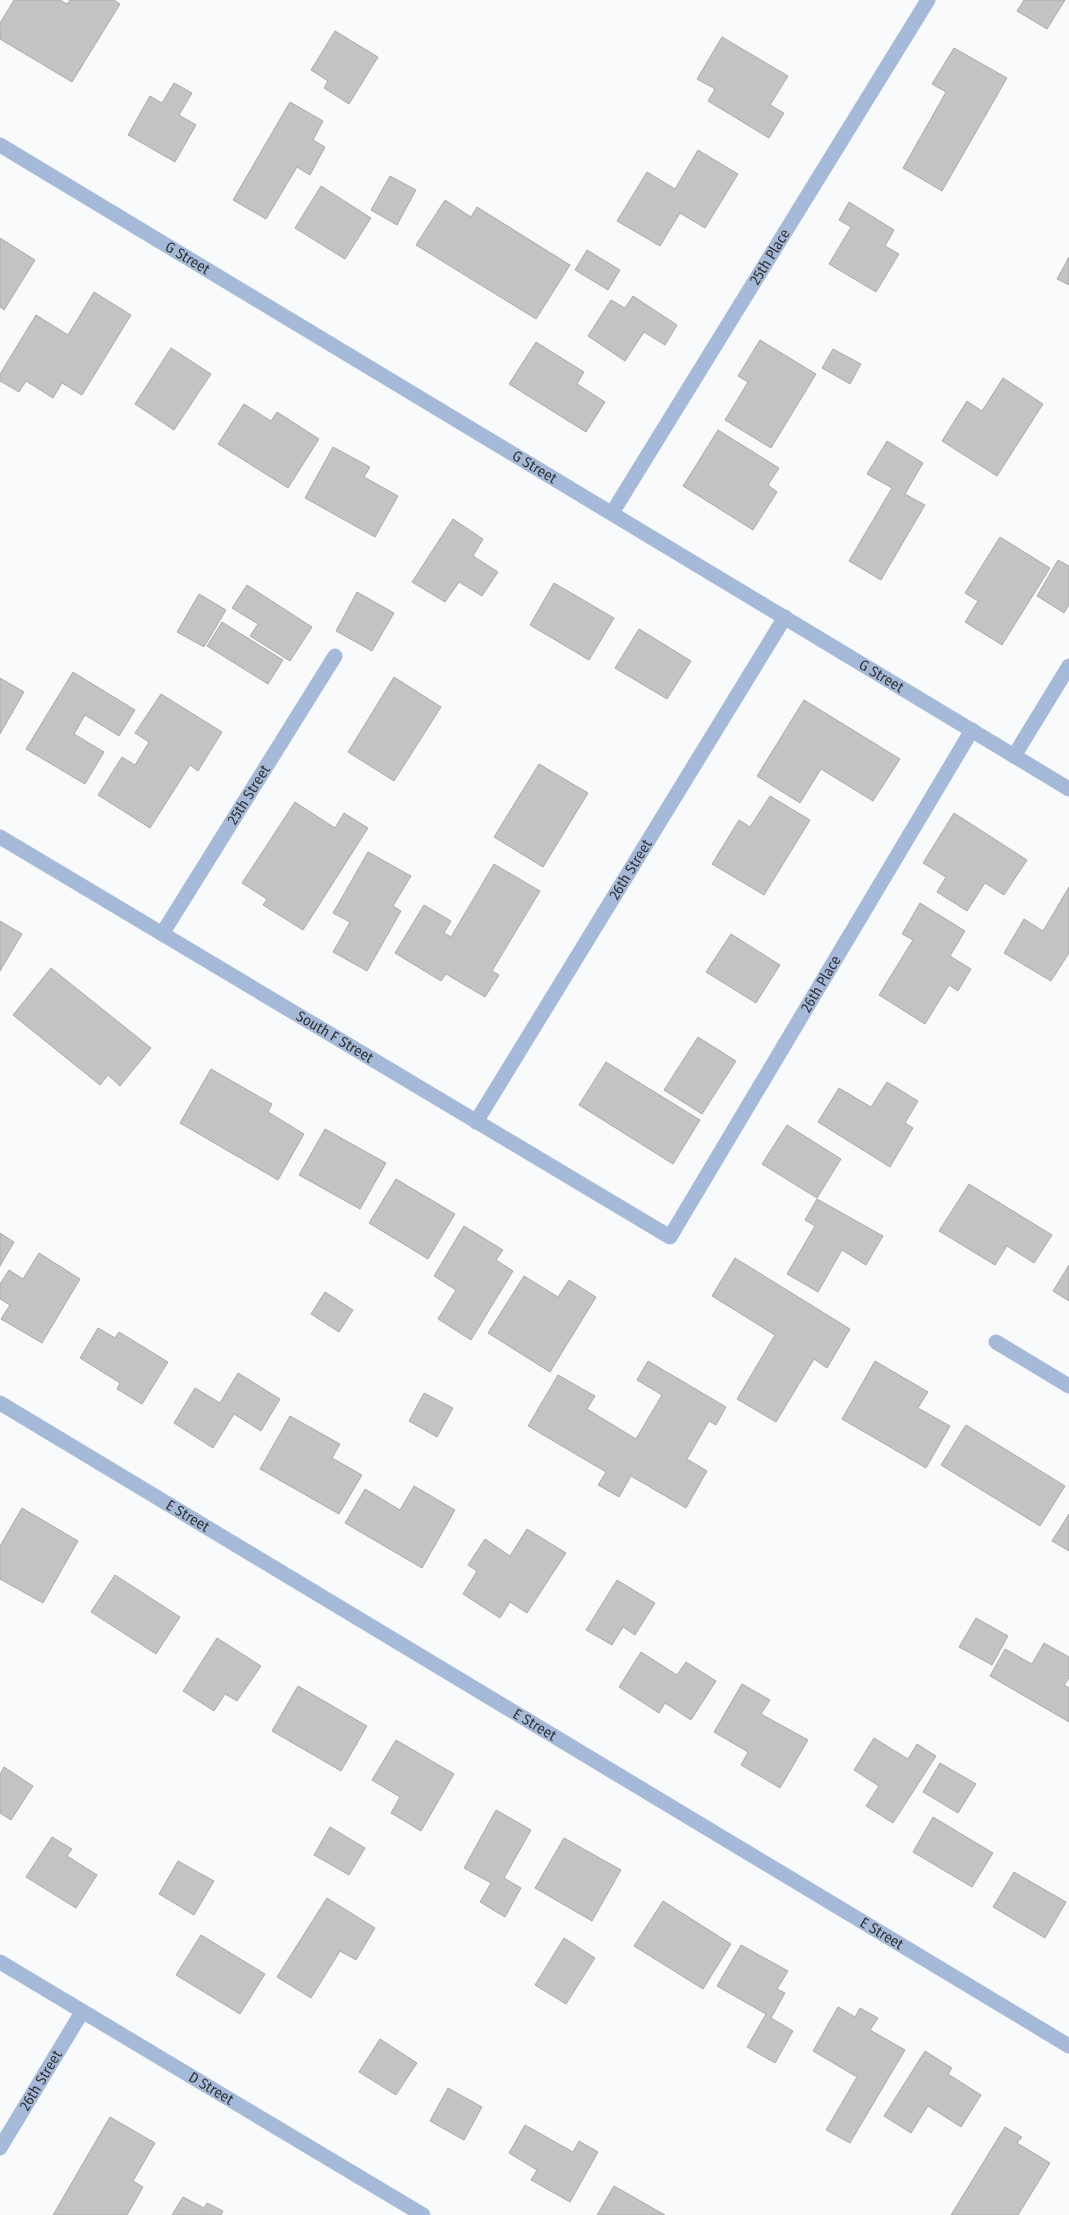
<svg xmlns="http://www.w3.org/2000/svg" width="1069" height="2215" viewBox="0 0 1069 2215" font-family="'Fira Sans Condensed',sans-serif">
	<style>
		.building { fill: #c3c2c4; stroke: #ababad }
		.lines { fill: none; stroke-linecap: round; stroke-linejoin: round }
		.minor { stroke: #a5bad9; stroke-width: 15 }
		.labels { text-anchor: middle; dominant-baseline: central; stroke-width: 4; stroke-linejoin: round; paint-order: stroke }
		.street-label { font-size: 15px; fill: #343435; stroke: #f9fafc }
	</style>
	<rect width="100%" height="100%" fill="#f9fafc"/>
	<g class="building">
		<polygon points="14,0 60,0 67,4 70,0 114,0 120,4 72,82 0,39 0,23"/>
		<polygon points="1024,0 1065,0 1047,29 1017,11"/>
		<polygon points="335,31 378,57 349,104 324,88 328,81 311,70"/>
		<polygon points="722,37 788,76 770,105 784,113 769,138 708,101 715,89 697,79"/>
		<polygon points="954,48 1007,78 942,191 903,168 946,92 932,84"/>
		<polygon points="174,83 192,93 179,115 196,125 175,162 128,135 150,96 162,103"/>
		<polygon points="290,102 323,121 313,140 325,147 310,175 297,167 266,219 233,200"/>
		<polygon points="698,150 738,174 705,228 680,213 660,246 617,221 647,172 675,189"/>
		<polygon points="390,176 416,190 397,225 371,210"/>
		<polygon points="321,186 371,218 345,259 295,228"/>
		<polygon points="445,200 471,217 477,207 570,265 536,319 416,245"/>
		<polygon points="849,202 894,230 885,246 899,254 876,292 829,264 851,227 839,220"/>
		<polygon points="0,238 35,260 4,310 0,307"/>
		<polygon points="587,250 620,270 608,290 575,270"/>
		<polygon points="1069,257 1069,285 1057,279"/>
		<polygon points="94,292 131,315 82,395 62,383 53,398 26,381 19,392 0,381 0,374 36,315 68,335"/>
		<polygon points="633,296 677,325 665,345 644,332 625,361 588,336 611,300 625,308"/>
		<polygon points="760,340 816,374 771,448 725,420 748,382 738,376"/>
		<polygon points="536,342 584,372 577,384 605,402 586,432 509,384"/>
		<polygon points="171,348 211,374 174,430 135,404"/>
		<polygon points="833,349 861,364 850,384 822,368"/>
		<polygon points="1003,378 1043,404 997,476 942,441 967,401 982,411"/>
		<polygon points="244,404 271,421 277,412 319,439 288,488 218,444"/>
		<polygon points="718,430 779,468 768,485 777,492 753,530 683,486"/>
		<polygon points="887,441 923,463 905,494 925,505 881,580 849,561 892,488 867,474"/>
		<polygon points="333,447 370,467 364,477 398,496 375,537 305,498"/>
		<polygon points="453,519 483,539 473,556 498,572 482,596 459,582 445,602 412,582"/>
		<polygon points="1000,537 1050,568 1002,645 965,622 978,601 965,593"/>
		<polygon points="1058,560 1069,566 1069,605 1064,613 1037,596"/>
		<polygon points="554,583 614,618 589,660 530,625"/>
		<polygon points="247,585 312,627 290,661 250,636 258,624 232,608"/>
		<polygon points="357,592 394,613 372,651 336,631"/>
		<polygon points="199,594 226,610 204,647 177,632"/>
		<polygon points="222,622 283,660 268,684 207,646"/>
		<polygon points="639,629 691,661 667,699 615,668"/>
		<polygon points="73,672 135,710 119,736 85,715 74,734 104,752 85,784 26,749"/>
		<polygon points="394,677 441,707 394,781 348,752"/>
		<polygon points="0,678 24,692 0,734"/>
		<polygon points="161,694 222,732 198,771 190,765 150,828 98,795 122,757 135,765 149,742 135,733"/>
		<polygon points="804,700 900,759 873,801 821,769 800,803 757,776"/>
		<polygon points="539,764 588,793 543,867 494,837"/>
		<polygon points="770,796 810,820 764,895 712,864 739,820 750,827"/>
		<polygon points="295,802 335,828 344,813 368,828 303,930 263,905 267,899 242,883"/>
		<polygon points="954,813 1027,860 1004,895 985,883 967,911 937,892 946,877 923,863"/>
		<polygon points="368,852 411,876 393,906 401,911 367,971 333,952 350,922 333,913"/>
		<polygon points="494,864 540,891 492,971 499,975 485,997 446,974 441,981 395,953 424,905 451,921 444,933 451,937"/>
		<polygon points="1069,887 1069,953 1051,981 1004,953 1024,919 1043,931"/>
		<polygon points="920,903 965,931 950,956 971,969 958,991 949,985 925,1024 879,995 913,940 902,934"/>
		<polygon points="0,921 22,934 0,971"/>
		<polygon points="731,934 780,965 756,1003 706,972"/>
		<polygon points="51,968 151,1048 120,1086 108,1075 100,1085 13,1015"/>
		<polygon points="698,1037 736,1061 702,1114 664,1090"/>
		<polygon points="606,1062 700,1120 673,1164 579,1105"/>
		<polygon points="211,1069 272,1104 268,1112 304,1134 278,1180 180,1123"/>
		<polygon points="887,1082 918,1101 905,1123 913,1128 890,1167 818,1122 839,1088 871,1107"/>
		<polygon points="787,1125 841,1159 817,1198 762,1164"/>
		<polygon points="325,1129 386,1163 360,1209 299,1175"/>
		<polygon points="396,1179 455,1214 428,1259 369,1223"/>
		<polygon points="969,1184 1052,1235 1034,1263 1007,1246 995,1265 939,1231"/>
		<polygon points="817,1199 883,1236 866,1265 842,1250 818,1292 787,1274 815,1226 805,1220"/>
		<polygon points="464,1226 503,1250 496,1260 513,1271 471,1340 438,1319 456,1290 434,1276"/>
		<polygon points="0,1233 14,1242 0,1266"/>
		<polygon points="39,1253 80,1279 42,1343 1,1319 10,1305 0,1299 0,1284 9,1270 23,1279"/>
		<polygon points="735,1258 850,1329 827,1368 814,1359 776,1422 737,1399 775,1335 712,1296"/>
		<polygon points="1069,1265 1069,1301 1053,1291"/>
		<polygon points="524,1276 558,1297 569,1280 596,1297 550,1372 488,1333"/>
		<polygon points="325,1292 353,1310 339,1332 311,1314"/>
		<polygon points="98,1328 115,1338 119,1332 168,1362 142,1404 117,1389 120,1383 80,1358"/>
		<polygon points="648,1361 726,1407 716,1425 709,1421 687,1459 707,1471 686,1508 631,1476 619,1497 598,1485 606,1472 528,1426 558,1375 595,1396 587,1409 636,1439 662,1395 637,1380"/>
		<polygon points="875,1361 928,1392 918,1408 950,1426 926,1468 842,1419"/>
		<polygon points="238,1373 280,1399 261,1431 234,1414 213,1448 174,1423 195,1388 220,1403"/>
		<polygon points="424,1393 453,1408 437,1437 409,1421"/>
		<polygon points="290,1416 340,1444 332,1458 362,1475 339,1514 260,1469"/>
		<polygon points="966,1425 1065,1486 1040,1526 941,1465"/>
		<polygon points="414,1486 455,1510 422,1568 345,1523 365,1489 400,1510"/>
		<polygon points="22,1508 78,1541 43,1603 0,1579 0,1546"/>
		<polygon points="1069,1514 1069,1551 1052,1541"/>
		<polygon points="527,1529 566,1553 527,1613 510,1602 500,1618 463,1594 477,1571 468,1565 485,1539 510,1556"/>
		<polygon points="115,1575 180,1617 156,1654 91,1612"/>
		<polygon points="617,1580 655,1603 635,1635 623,1627 612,1645 586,1630"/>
		<polygon points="976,1618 1008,1636 992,1665 959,1647"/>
		<polygon points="217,1638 261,1666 237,1701 225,1694 214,1711 183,1691"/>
		<polygon points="1044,1643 1069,1657 1069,1678 1064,1685 1069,1688 1069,1722 990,1676 1005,1649 1032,1664"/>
		<polygon points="641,1652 677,1675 686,1662 716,1681 691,1720 665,1703 659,1713 619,1687"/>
		<polygon points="742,1684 770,1700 761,1714 808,1740 780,1788 741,1765 748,1752 714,1732"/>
		<polygon points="298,1686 367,1726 341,1771 272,1731"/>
		<polygon points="874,1738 908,1759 917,1744 936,1756 893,1823 866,1806 879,1786 854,1770"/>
		<polygon points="396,1740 454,1774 421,1831 391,1813 400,1797 372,1780"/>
		<polygon points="940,1763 976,1784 958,1813 923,1792"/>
		<polygon points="4,1767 33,1786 11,1820 0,1813 0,1774"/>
		<polygon points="496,1810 531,1830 504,1878 521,1888 505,1917 480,1902 491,1883 464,1868"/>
		<polygon points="933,1817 993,1853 972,1887 913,1852"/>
		<polygon points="330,1827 365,1848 349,1875 314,1855"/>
		<polygon points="52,1837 72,1849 67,1856 97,1875 76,1908 26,1877"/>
		<polygon points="564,1838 621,1870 592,1921 535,1888"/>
		<polygon points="178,1861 214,1881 194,1915 159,1894"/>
		<polygon points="1014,1872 1066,1902 1045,1938 993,1907"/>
		<polygon points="327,1898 375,1928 356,1960 340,1951 311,1998 277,1977"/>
		<polygon points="663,1901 731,1944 703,1989 634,1946"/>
		<polygon points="201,1935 265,1974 240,2014 176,1975"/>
		<polygon points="564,1938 595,1958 566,2004 535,1985"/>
		<polygon points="741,1945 788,1971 777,1989 785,1993 771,2018 793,2031 775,2063 747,2047 766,2014 717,1986"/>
		<polygon points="838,2007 855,2017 860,2008 878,2018 870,2030 905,2050 850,2143 826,2130 857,2077 813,2051"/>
		<polygon points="380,2039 417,2063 396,2095 359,2072"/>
		<polygon points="925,2051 952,2068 948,2074 981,2095 961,2127 928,2106 911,2133 884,2116"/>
		<polygon points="448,2088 482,2107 464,2140 430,2121"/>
		<polygon points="110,2117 155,2143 133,2181 143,2187 127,2215 53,2215"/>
		<polygon points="525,2125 573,2152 579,2141 598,2152 570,2202 531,2180 537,2170 509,2153"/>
		<polygon points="1005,2127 1022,2137 1017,2143 1050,2163 1018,2215 951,2215"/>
		<polygon points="614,2186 665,2215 597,2215"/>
		<polygon points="183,2197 204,2208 207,2203 223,2211 221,2215 172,2215"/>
	</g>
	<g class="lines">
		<g class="minor">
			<path id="s1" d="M0 145 1069 789"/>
			<path id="s2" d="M612 513 928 0"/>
			<polyline points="1014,756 1069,666"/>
			<path id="s3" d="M0 837 670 1237 972 730"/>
			<path id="s4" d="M162 934 335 656"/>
			<path id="s5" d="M476 1122 785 617"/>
			<polyline points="996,1342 1069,1386"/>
			<path id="s6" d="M0 1403 1069 2046"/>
			<path id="s7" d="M0 1962 423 2215"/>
			<path id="s8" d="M0 2148 82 2012"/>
		</g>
	</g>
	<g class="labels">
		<g class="street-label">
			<text stroke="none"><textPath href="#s2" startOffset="301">25th Place</textPath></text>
			<text stroke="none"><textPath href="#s1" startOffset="219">G Street</textPath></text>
			<text stroke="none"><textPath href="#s1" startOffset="624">G Street</textPath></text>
			<text stroke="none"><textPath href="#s1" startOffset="1029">G Street</textPath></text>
			<text stroke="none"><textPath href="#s4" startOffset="164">25th Street</textPath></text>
			<text stroke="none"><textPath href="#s5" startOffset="296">26th Street</textPath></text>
			<text stroke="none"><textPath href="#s3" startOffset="1075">26th Place</textPath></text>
			<text stroke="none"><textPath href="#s3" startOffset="390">South F Street</textPath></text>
			<text stroke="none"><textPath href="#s6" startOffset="219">E Street</textPath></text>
			<text stroke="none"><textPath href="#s6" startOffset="624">E Street</textPath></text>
			<text stroke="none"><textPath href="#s6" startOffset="1029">E Street</textPath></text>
			<text stroke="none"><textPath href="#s8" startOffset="79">26th Street</textPath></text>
			<text stroke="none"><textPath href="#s7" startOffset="246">D Street</textPath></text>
		</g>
	</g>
</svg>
